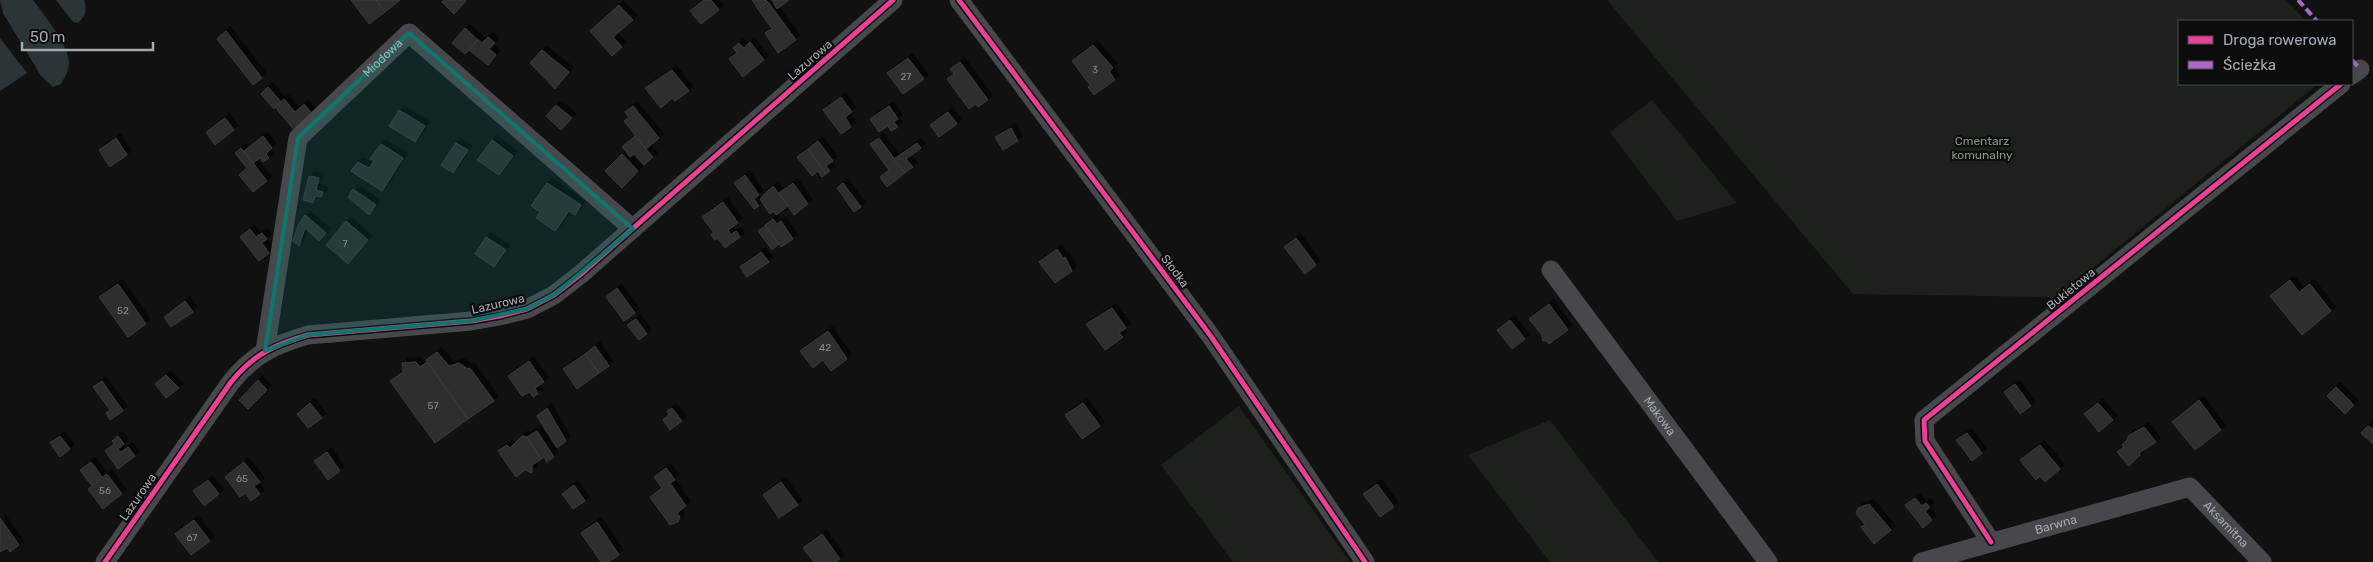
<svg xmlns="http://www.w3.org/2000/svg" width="2373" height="562" viewBox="0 0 2373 562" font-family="Rubik,sans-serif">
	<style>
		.green { fill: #1c211c }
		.water { fill: #2b3437 }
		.building { fill: #2d2e2f; stroke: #3a3c3e; filter: url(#shadow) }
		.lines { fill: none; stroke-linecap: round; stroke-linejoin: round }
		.minor { stroke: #46484b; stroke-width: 19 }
		.quiet { stroke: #ac68c9; stroke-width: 4; stroke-dasharray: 8 4; stroke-linecap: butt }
		.cycleway-casing { stroke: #0c0c0d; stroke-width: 8 }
		.cycleway { stroke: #ea4096; stroke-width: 5 }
		.marked { fill: #0f766e; fill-opacity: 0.2; stroke: #0f766e; stroke-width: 4; stroke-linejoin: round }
		.labels { text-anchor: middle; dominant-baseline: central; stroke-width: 4.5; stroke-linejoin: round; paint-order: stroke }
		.number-label { font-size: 10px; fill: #868b90 }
		.street-label { font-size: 12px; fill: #a4aab1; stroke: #0c0c0d }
		.park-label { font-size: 12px; fill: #7f9a7d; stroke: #0c0c0d }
	</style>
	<defs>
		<filter id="shadow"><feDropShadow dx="4.5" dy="-4.5" stdDeviation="0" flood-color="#0009"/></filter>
	</defs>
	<rect width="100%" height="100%" fill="#111112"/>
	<g class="green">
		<polygon points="1607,0 2286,0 2306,21 2179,21 2179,84 2318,84 2057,297 1853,294"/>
		<polygon points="1652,100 1737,203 1677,221 1610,132"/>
		<polygon points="1239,406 1350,562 1233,562 1161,465"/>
		<polygon points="1550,420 1658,562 1550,562 1468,455"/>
	</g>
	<g class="water">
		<path d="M0 0H33C44 15 68 44 69 62 69 70 65 77 61 84L53 87 41 76 3 13Z"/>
		<path d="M56 0H84C87 10 86 16 78 23L73 22Z"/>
		<polygon points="0,38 27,73 0,91"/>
	</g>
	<g class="building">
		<polygon points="351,0 376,0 385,12 369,24"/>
		<polygon points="376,0 400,0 385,12"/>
		<polygon points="445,0 465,0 466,1 454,14 442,2"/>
		<polygon points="704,0 711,0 719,10 701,24 690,11"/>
		<polygon points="752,0 766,0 768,2 758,9"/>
		<polygon points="772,0 789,0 777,9"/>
		<polygon points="768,2 796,40 778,53 765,33 772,29 758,9"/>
		<polygon points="619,5 633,20 613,37 622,47 612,56 590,31"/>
		<polygon points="465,28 478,40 465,54 452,43"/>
		<polygon points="226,31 262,78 253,85 217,39"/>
		<polygon points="488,37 495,43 489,49 496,55 488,65 469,50 478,40 482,43"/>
		<polygon points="750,42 764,60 743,77 729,59 737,53 733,48 739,43 744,48"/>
		<polygon points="1093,45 1113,68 1109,71 1115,80 1094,95 1088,87 1090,85 1072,61"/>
		<polygon points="542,50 569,72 555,89 530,63"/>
		<polygon points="908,58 924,79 903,94 887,73"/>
		<polygon points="960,62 988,100 978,107 976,104 969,109 947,79 954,74 950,69"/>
		<polygon points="672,70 689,91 675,101 672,98 661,108 645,88"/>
		<polygon points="268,87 281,102 274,109 261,94"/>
		<polygon points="841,97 852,112 845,117 851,127 841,134 823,110"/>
		<polygon points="284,99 295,112 304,104 313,115 295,131 275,107"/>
		<polygon points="556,105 572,118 561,130 546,116"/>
		<polygon points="633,106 659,138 646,149 624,121 629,117 625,112"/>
		<polygon points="889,106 898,119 894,122 898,127 891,131 888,126 879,132 870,119"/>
		<polygon points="399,110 425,126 415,142 389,126"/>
		<polygon points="948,112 957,124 939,137 930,125"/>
		<polygon points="225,118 234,130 215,145 206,132"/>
		<polygon points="1011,128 1018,141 1003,150 995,137"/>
		<polygon points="263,136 272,148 266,154 269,158 263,162 260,158 253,163 244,151"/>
		<polygon points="635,136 653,157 644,165 634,154 630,157 622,147"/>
		<polygon points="116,138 127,155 110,167 99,150"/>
		<polygon points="879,138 905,173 887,187 880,177 889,170 870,144"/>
		<polygon points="492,140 513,156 499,175 477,160"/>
		<polygon points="818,141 833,161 826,166 830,171 826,174 808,149"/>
		<polygon points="456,143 468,150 453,173 441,165"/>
		<polygon points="917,143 921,148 906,159 913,167 905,173 894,159"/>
		<polygon points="381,144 403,158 382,191 351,171 358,162 369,168 374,161 370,159"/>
		<polygon points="241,148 267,181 253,192 239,175 247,168 235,153"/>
		<polygon points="808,149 826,174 822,177 818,171 812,176 797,157"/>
		<polygon points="622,154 638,171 622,188 605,171"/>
		<polygon points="745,175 759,195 754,199 759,206 754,209 734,183"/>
		<polygon points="309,176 319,178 316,190 323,192 321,197 315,196 313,203 303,200"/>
		<polygon points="547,183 581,205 575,215 569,211 555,231 536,218 540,212 531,206"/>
		<polygon points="793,183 808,204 794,215 779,193"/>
		<polygon points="843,183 861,207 854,212 837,188"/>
		<polygon points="773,186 788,206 776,215 774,211 770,214 760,199"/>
		<polygon points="353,189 376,205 369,215 348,197"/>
		<polygon points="723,202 738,223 728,230 731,235 736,231 740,237 725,248 718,238 715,240 711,235 714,233 702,217"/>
		<polygon points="305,215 326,233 319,241 305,228 299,246 293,241 299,223"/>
		<polygon points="773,219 777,224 781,221 793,239 781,247 765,225"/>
		<polygon points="346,221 368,240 348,264 326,245"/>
		<polygon points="765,226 779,244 772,250 758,231"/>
		<polygon points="250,229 256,237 262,233 267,239 262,243 269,253 259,261 240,237"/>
		<polygon points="486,237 506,250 494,267 475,254"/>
		<polygon points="1296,238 1316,265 1305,274 1284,247"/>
		<polygon points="1057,249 1063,258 1065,257 1072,271 1055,283 1039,262"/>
		<polygon points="761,252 769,262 747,277 740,267"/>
		<polygon points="2290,280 2299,292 2310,284 2331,311 2302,335 2270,296"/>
		<polygon points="118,284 146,324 128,337 99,297"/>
		<polygon points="617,288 635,313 624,321 606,297"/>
		<polygon points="185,301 193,312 171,327 164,317"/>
		<polygon points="1549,304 1568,330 1549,344 1546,341 1543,341 1542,335 1529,319"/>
		<polygon points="1112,308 1126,328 1119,333 1123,337 1105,350 1086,324"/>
		<polygon points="636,319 647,334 639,340 627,325"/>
		<polygon points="1510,320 1525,339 1512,349 1497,330"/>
		<polygon points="828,331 847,359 831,371 823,360 813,368 800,351"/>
		<polygon points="595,346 609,366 599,373 585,354"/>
		<polygon points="437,352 449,366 459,363 468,369 470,368 494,401 468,419 426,360"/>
		<polygon points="585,354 599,373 577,389 563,369"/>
		<polygon points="529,361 544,382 535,388 538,394 533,397 530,392 522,396 508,376"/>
		<polygon points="416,362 420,367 427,362 468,419 435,443 390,381 403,372 402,363"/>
		<polygon points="166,375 179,388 166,398 155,384"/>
		<polygon points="258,380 267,390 248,409 239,400"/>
		<polygon points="102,381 123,411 110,420 106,413 110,410 93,387"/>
		<polygon points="2015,384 2031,406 2020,414 2004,392"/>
		<polygon points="2336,387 2354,405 2345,414 2327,396"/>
		<polygon points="2199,400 2221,430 2195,450 2172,422"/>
		<polygon points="310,403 322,418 308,428 297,414"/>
		<polygon points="1083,403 1100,426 1082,439 1065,415"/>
		<polygon points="2098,403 2113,420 2099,432 2084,414"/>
		<polygon points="547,408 566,441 557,448 537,416"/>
		<polygon points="672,408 682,421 670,430 663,420 669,415 667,411"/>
		<polygon points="2368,426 2373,429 2373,444 2361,433"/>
		<polygon points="2144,427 2156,442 2139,453 2140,455 2129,466 2117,452 2124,447 2122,445 2128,439 2128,436"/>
		<polygon points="537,431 554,457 547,462 544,457 541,459 527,437"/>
		<polygon points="1967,433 1982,453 1972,461 1956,440"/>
		<polygon points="60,436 70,449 60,457 50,443"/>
		<polygon points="118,436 124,444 118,449 121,452 128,447 135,456 118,469 105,451 114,444 112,441"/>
		<polygon points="522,436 527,437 541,459 532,465 532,473 525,470 516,477 498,451 507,445 510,448"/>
		<polygon points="2040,445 2060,469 2045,482 2040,476 2036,480 2020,460"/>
		<polygon points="327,452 340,471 328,480 314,461"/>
		<polygon points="91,462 103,478 92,486 80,470"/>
		<polygon points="244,462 260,482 254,486 260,494 251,501 245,493 240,497 225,477"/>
		<polygon points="666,468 675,480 670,483 686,506 677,513 680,517 678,522 670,525 650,497 662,488 654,477"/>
		<polygon points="107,474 122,494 103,509 88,489"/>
		<polygon points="208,480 219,494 204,506 193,491"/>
		<polygon points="781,482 798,505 779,518 763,495"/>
		<polygon points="1377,484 1394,507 1380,517 1363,494"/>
		<polygon points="574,485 585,501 573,509 562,494"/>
		<polygon points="1915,498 1922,506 1926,503 1930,507 1925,511 1932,520 1923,528 1905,505"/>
		<polygon points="1869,504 1891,530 1874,544 1861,527 1865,525 1856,513 1858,508"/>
		<polygon points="0,518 19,545 10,552 7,548 0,552"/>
		<polygon points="194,520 210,541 191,555 175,534"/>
		<polygon points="597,522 619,555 609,562 601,562 581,533"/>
		<polygon points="822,534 840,559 836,562 814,562 803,548"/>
	</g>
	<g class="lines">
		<g class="minor">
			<polyline points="959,0 1210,335 1365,562"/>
			<polyline points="2352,75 2360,69"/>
			<path id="s1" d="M1551 270 1768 562"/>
			<path id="s2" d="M265 351 298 138 409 33 633 229"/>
			<polyline points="1991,542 1925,441 1924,420 2341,84"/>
			<path d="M105 562 231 382C254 354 274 345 308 335L471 321 500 316 527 309 554 295 581 274 893 0"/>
			<path id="s3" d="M1922 562 2190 487 2262 562"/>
		</g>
		<g class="quiet">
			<polyline points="2298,0 2317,21"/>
			<polyline points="2352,60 2360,69"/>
		</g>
		<defs>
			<g id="cycleway">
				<polyline points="959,0 1210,335 1365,562"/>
				<polyline points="1991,542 1925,441 1924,420 2341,84"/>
				<path d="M105 562 231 382C254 354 274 345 308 335L471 321 500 316 527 309 554 295 581 274 893 0"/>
			</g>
		</defs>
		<use href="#cycleway" class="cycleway-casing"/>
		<use href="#cycleway" class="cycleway"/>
	</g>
	<path class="marked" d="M409 33 633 229 554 295 527 309 471 321 308 335 265 351 298 138Z"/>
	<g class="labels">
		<g class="number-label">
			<text x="1095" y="70">3</text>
			<text x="906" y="77">27</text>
			<text x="345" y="244">7</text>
			<text x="123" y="311">52</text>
			<text x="825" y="348">42</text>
			<text x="433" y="406">57</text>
			<text x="242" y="479">65</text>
			<text x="105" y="491">56</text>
			<text x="192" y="538">67</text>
		</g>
		<g class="street-label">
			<text stroke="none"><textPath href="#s2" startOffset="332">Miodowa</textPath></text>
			<text transform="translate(810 60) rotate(-41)">Lazurowa</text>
			<text transform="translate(1175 271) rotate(53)">Słodka</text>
			<text transform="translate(2071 289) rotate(-39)">Bukietowa</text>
			<text transform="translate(498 304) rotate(-13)">Lazurowa</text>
			<text stroke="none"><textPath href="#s1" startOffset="182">Makowa</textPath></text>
			<text transform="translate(138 497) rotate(-55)">Lazurowa</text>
			<text stroke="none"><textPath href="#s3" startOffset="139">Barwna</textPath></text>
			<text stroke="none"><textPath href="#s3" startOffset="330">Aksamitna</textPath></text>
		</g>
		<g class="park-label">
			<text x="1982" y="141">Cmentarz<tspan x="1982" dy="14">komunalny</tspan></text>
		</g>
	</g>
	<rect x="2178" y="20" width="175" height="65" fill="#0c0c0d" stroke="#494b4f"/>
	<rect x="2188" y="36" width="25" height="8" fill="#ea4096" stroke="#494b4f"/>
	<text x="2223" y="45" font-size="15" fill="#a4aab1">Droga rowerowa</text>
	<rect x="2188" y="61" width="25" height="8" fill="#ac68c9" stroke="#494b4f"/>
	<text x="2223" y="70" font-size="15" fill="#a4aab1">Ścieżka</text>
	<path d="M22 42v8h131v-8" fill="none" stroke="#a4aab1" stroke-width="2.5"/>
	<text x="30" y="42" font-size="15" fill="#a4aab1" stroke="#0c0c0d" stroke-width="4" paint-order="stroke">50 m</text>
</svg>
